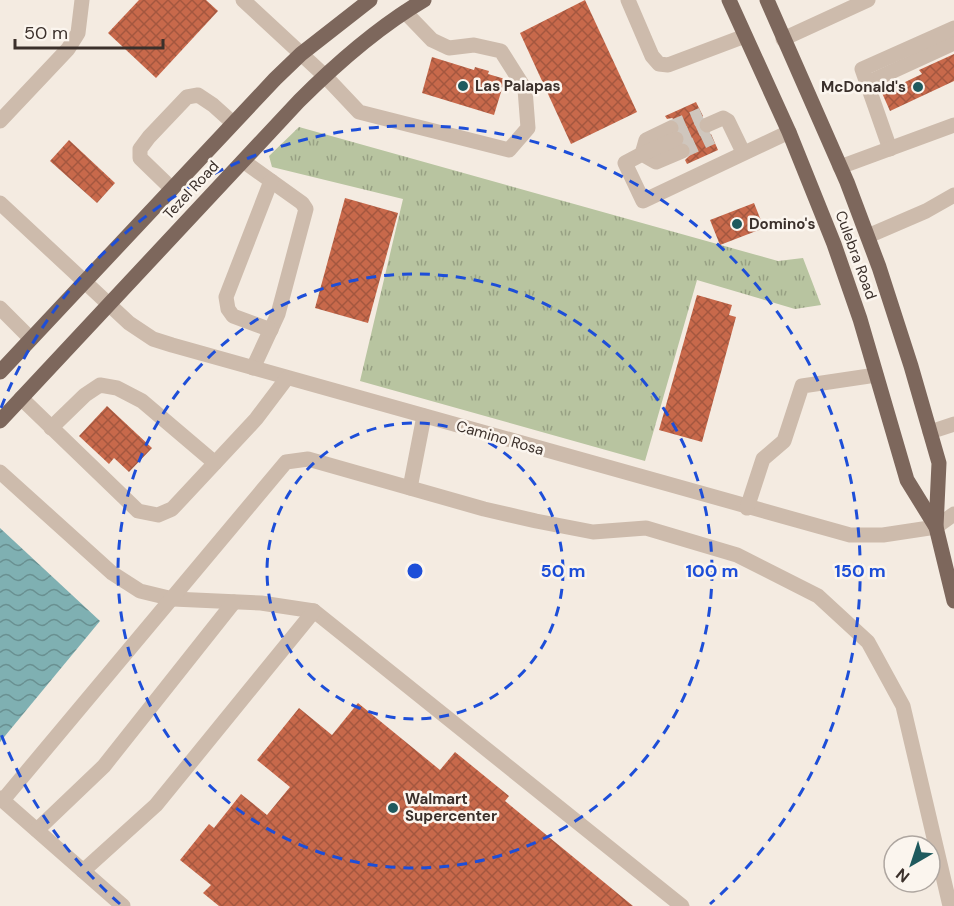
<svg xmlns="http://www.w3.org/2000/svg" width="954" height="906" viewBox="0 0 954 906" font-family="'DM Sans',sans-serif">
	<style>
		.grass { fill: url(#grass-tufts) }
		.water { fill: url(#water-waves) }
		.building { fill: url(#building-cross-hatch) }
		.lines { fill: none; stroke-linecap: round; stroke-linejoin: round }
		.minor-tunnel { stroke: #cfc6bd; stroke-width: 15; stroke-dasharray: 15 8; stroke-linecap: butt }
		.minor { stroke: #cdbbac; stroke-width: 15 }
		.major { stroke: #7d675c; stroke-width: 15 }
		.ring { fill: none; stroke: #1d4ed8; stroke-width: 3; stroke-dasharray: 10 8 }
		.poi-dot { fill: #1f5a5e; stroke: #fbf5ee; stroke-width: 2 }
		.labels { text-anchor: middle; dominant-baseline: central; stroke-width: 5; stroke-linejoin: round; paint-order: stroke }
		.poi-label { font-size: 15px; font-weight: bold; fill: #3b302b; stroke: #fbf5ee; text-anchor: start }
		.street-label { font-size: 15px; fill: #3b302b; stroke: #fbf5ee }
		.centre { fill: #1d4ed8; stroke: #fbf5ee; stroke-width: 3 }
		.ring-label { font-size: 18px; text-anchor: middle; font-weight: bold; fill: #1d4ed8; stroke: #fbf5ee; stroke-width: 5; stroke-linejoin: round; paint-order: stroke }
	</style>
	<defs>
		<pattern id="grass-tufts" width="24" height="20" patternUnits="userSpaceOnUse" patternTransform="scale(1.5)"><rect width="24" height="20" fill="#b8c4a0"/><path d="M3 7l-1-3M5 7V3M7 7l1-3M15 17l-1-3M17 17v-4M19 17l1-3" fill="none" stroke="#97a083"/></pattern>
		<pattern id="water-waves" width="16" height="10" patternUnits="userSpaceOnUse" patternTransform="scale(1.5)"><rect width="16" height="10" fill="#7fb0b2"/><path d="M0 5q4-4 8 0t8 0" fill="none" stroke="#699091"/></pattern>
		<pattern id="building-cross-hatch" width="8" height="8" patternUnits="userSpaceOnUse" patternTransform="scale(1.5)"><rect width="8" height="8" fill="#c8694b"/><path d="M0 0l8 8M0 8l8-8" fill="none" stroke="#a4573f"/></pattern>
	</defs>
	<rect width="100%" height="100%" fill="#f4ebe1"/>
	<polygon class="grass" points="299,127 778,261 803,258 821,305 795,309 697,280 645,461 360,381 403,199 272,167 269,156"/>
	<polygon class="water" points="0,528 100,621 0,742"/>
	<g class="building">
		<polygon points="139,0 206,0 218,11 156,78 108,33"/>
		<polygon points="585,0 637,112 571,144 520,33"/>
		<polygon points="954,54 954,81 890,111 882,93 922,74 919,70"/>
		<polygon points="432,57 474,70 475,67 489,71 488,74 505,79 494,115 422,93"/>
		<polygon points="696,102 703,116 697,123 698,129 705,135 711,134 718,150 687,164 685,160 692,153 691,147 685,142 685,136 680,130 679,123 672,118 667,119 665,116"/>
		<polygon points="69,140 115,183 97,203 50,161"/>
		<polygon points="345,198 398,213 368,323 315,308"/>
		<polygon points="754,203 764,228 720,245 710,220"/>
		<polygon points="697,295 732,305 729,315 736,317 702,442 659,430"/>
		<polygon points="107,406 152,448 129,472 114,458 109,464 79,436"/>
		<polygon points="358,703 440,770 455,752 509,796 505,801 633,906 219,906 203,893 211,885 180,860 209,824 214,828 241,794 267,815 290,787 257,760 299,708 332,735"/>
	</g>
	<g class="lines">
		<g class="minor-tunnel">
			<polyline points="671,128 702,115"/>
			<polyline points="676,139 707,125"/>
			<polyline points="682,151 712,137"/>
		</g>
		<g class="minor">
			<polyline points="243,0 325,76 359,112 509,150 528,128 525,89 501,51 474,45 449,48 432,40 405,12"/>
			<polyline points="628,0 652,56 659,64 668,65 745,36"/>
			<polyline points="783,39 868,0"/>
			<polyline points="867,83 954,43"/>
			<polyline points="0,121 68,49 78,33 82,0"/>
			<polyline points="707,125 723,118 728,121 743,152"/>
			<polyline points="890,149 862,69 954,28"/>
			<polyline points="682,151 656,162 642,154 625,163 643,201 789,132"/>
			<polyline points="642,154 646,140 671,128"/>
			<polyline points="642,154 676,139"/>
			<polyline points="243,161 302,203 306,209 278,314 253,368"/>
			<polyline points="840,167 954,125"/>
			<polyline points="172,189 140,158 140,149 149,137 187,97 198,95 213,105 233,123"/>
			<polyline points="0,203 129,323 153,339 172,345 850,535 883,535 936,527 954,514"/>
			<polyline points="868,236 926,211 954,195"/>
			<polyline points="0,308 31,339"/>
			<polyline points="271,330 233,316 228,309 226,297 271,181"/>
			<polyline points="21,398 138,511 158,515 172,509 256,419 287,378"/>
			<polyline points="51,428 85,395 100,385 117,388 142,401 215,463"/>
			<polyline points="930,432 954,424"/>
			<polyline points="0,472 112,573 140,591 173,599 261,603 314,611 682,906"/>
			<polyline points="410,488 424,416"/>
			<polyline points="747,508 763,459 784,441 802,386 876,375"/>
			<polyline points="0,798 123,906"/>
			<polyline points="3,800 286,462 308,459 484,509 536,521 593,532 646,528 737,555 818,596 868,642 903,706 950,906"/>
			<polyline points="37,830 104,766 234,602"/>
			<polyline points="83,871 156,805 314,611"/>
		</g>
		<g class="major">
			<polyline points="729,0 789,132 834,244 860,319 907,480 936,527"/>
			<polyline points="767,0 847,182 879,267 911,366 939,463 936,527 954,601"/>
			<polyline points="0,372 275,79 301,54 370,0"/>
			<path d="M0 421 299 101C336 64 378 27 424 0"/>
		</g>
	</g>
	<g class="ring">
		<circle cx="415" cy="571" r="148"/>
		<circle cx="415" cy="571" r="297"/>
		<path d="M120 904A445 445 0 0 1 1 734M1 408A445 445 0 1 1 710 904"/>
	</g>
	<g class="poi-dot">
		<circle cx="463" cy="86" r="6"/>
		<circle cx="918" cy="87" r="6"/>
		<circle cx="737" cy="224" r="6"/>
		<circle cx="393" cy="808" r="6"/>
	</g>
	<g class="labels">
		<g class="poi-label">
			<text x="475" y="86">Las Palapas</text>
			<text x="906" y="87" text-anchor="end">McDonald's</text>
			<text x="749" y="224">Domino's</text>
			<text x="405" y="799">Walmart<tspan x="405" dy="17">Supercenter</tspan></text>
		</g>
		<g class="street-label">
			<text transform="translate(191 190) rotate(-47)">Tezel Road</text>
			<text transform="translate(856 255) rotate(70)">Culebra Road</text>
			<text transform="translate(500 438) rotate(16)">Camino Rosa</text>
		</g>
	</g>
	<circle cx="415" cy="571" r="9" class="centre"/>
	<g class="ring-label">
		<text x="563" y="577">50 m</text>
		<text x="712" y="577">100 m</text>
		<text x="860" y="577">150 m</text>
	</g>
	<g transform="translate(912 864) rotate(219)"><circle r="28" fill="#fbf5ee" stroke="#aea6a0" stroke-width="1.5"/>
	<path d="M0-4.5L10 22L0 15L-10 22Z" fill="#1f5a5e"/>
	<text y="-9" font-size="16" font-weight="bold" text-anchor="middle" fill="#3b302b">N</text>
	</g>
	<path d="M15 39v9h148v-9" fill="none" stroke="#3b302b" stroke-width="3"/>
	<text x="24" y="39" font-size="18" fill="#3b302b" stroke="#fbf5ee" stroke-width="4.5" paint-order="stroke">50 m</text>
</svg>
